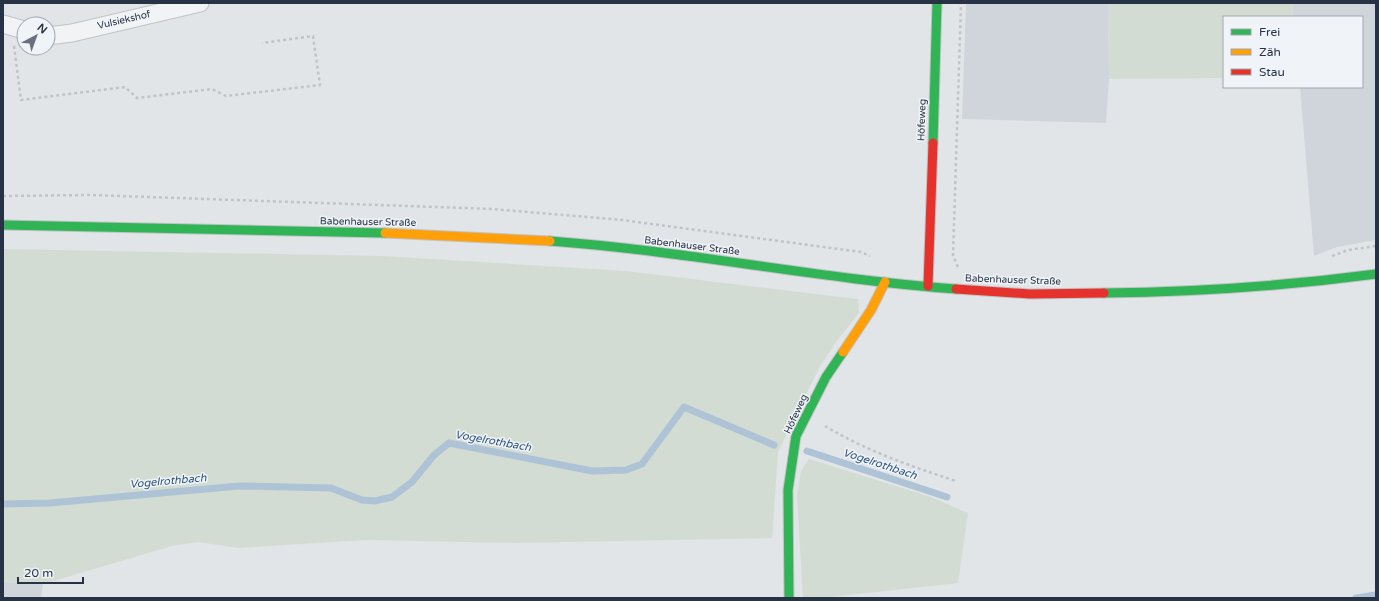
<svg xmlns="http://www.w3.org/2000/svg" width="1379" height="601" viewBox="0 0 1379 601" font-family="'Varela Round',sans-serif">
	<style>
		.built { fill: #d0d5dc }
		.green { fill: #d3dcd3 }
		.lines { fill: none; stroke-linecap: round; stroke-linejoin: round }
		.stream { stroke: #aec3d6; stroke-width: 7 }
		.street-casing { stroke: #c0c3c6; stroke-width: 19 }
		.fast-casing { stroke: #c0c3c6; stroke-width: 11 }
		.slow-casing { stroke: #c0c3c6; stroke-width: 11 }
		.jam-casing { stroke: #c0c3c6; stroke-width: 11 }
		.path { stroke: #c1c3c8; stroke-width: 2.5; stroke-dasharray: 3 3; stroke-linecap: butt }
		.street { stroke: #f2f3f4; stroke-width: 17 }
		.fast { stroke: #30b455; stroke-width: 9 }
		.slow { stroke: #ff9f0a; stroke-width: 9 }
		.jam { stroke: #e5322d; stroke-width: 9 }
		.labels { text-anchor: middle; dominant-baseline: central; stroke-width: 3; stroke-linejoin: round; paint-order: stroke }
		.street-label { font-size: 10px; fill: #273344; stroke: #f0f4f8 }
		.water-label { font-size: 11px; font-style: italic; fill: #2d537b; stroke: #f0f4f8 }
	</style>
	<rect width="100%" height="100%" fill="#e2e5e8"/>
	<g class="built">
		<polygon points="966,3 1108,3 1109,79 1106,123 962,119"/>
		<polygon points="1292,3 1376,3 1376,240 1337,247 1314,256 1300,87 1362,87 1362,17 1293,17"/>
		<polygon points="3,582 43,584 41,598 3,598"/>
	</g>
	<g class="green">
		<polygon points="1108,3 1292,3 1293,17 1224,17 1224,78 1109,79"/>
		<polygon points="3,249 383,256 626,271 858,299 859,313 836,342 820,366 778,452 772,538 516,543 366,540 239,548 198,542 172,546 43,584 3,582"/>
		<polygon points="809,459 931,497 968,513 958,583 822,598 803,598 797,495 801,471"/>
	</g>
	<g class="lines">
		<g class="stream">
			<polyline points="807,451 947,497"/>
			<polyline points="3,504 50,503 239,486 331,488 362,500 375,501 392,497 412,482 434,455 449,443 592,471 626,470 642,464 684,407 774,445"/>
			<polyline points="1356,598 1376,595"/>
		</g>
		<defs>
			<g id="street">
				<polyline points="3,24 24,30"/>
				<polyline points="48,35 56,35 72,33 200,3"/>
			</g>
			<g id="fast">
				<polyline points="933,143 937,3"/>
				<polyline points="3,225 385,233"/>
				<path d="M550 241C686 251 820 279 956 289"/>
				<path d="M1104 293C1195 292 1286 286 1376 274"/>
				<polyline points="789,598 788,490 796,436 826,377 843,352"/>
			</g>
			<g id="slow">
				<polyline points="385,233 550,241"/>
				<polyline points="843,352 871,310 885,282"/>
			</g>
			<g id="jam">
				<polyline points="928,286 933,143"/>
				<polyline points="956,289 1030,294 1104,293"/>
			</g>
		</defs>
		<use href="#street" class="street-casing"/>
		<use href="#fast" class="fast-casing"/>
		<use href="#slow" class="slow-casing"/>
		<use href="#jam" class="jam-casing"/>
		<g class="path">
			<polyline points="14,46 21,100 125,87 137,98 212,89 226,96 320,85 313,36 262,43"/>
			<polyline points="3,196 92,195 493,209 622,220 861,252 870,256"/>
			<polyline points="1332,256 1348,250 1376,246"/>
			<polyline points="958,267 953,256 961,3"/>
			<path d="M825 426C867 451 910 466 956 481"/>
		</g>
		<use href="#street" class="street"/>
		<use href="#fast" class="fast"/>
		<use href="#slow" class="slow"/>
		<use href="#jam" class="jam"/>
	</g>
	<g class="labels">
		<g class="street-label">
			<text transform="translate(124 20) rotate(-13)">Vulsiekshof</text>
			<text transform="translate(922 120) rotate(-88)">Höfeweg</text>
			<text transform="translate(368 222) rotate(1)">Babenhauser Straße</text>
			<text transform="translate(692 246) rotate(7)">Babenhauser Straße</text>
			<text transform="translate(1013 280) rotate(2)">Babenhauser Straße</text>
			<text transform="translate(796 414) rotate(-65)">Höfeweg</text>
		</g>
		<g class="water-label">
			<text transform="translate(493 441) rotate(10)">Vogelrothbach</text>
			<text transform="translate(880 464) rotate(18)">Vogelrothbach</text>
			<text transform="translate(168 481) rotate(-5)">Vogelrothbach</text>
		</g>
	</g>
	<rect width="1379" height="601" fill="none" stroke="#273344" stroke-width="8"/>
	<rect x="1223" y="16" width="140" height="72" fill="#f0f4f8" stroke="#a0a7b0"/>
	<rect x="1231" y="29" width="20" height="6" fill="#30b455" stroke="#a0a7b0"/>
	<text x="1259" y="36" font-size="12" fill="#273344">Frei</text>
	<rect x="1231" y="49" width="20" height="6" fill="#ff9f0a" stroke="#a0a7b0"/>
	<text x="1259" y="56" font-size="12" fill="#273344">Zäh</text>
	<rect x="1231" y="69" width="20" height="6" fill="#e5322d" stroke="#a0a7b0"/>
	<text x="1259" y="76" font-size="12" fill="#273344">Stau</text>
	<g transform="translate(36 36) rotate(41)"><circle r="19" fill="#f0f4f8" stroke="#a0a7b0"/>
	<path d="M0-3L7 15L0 10L-7 15Z" fill="#68717d"/>
	<text y="-6" font-size="11" font-weight="bold" text-anchor="middle" fill="#273344">N</text>
	</g>
	<path d="M18 577v6h65v-6" fill="none" stroke="#273344" stroke-width="2"/>
	<text x="24" y="577" font-size="12" fill="#273344" stroke="#f0f4f8" stroke-width="3" paint-order="stroke">20 m</text>
</svg>
